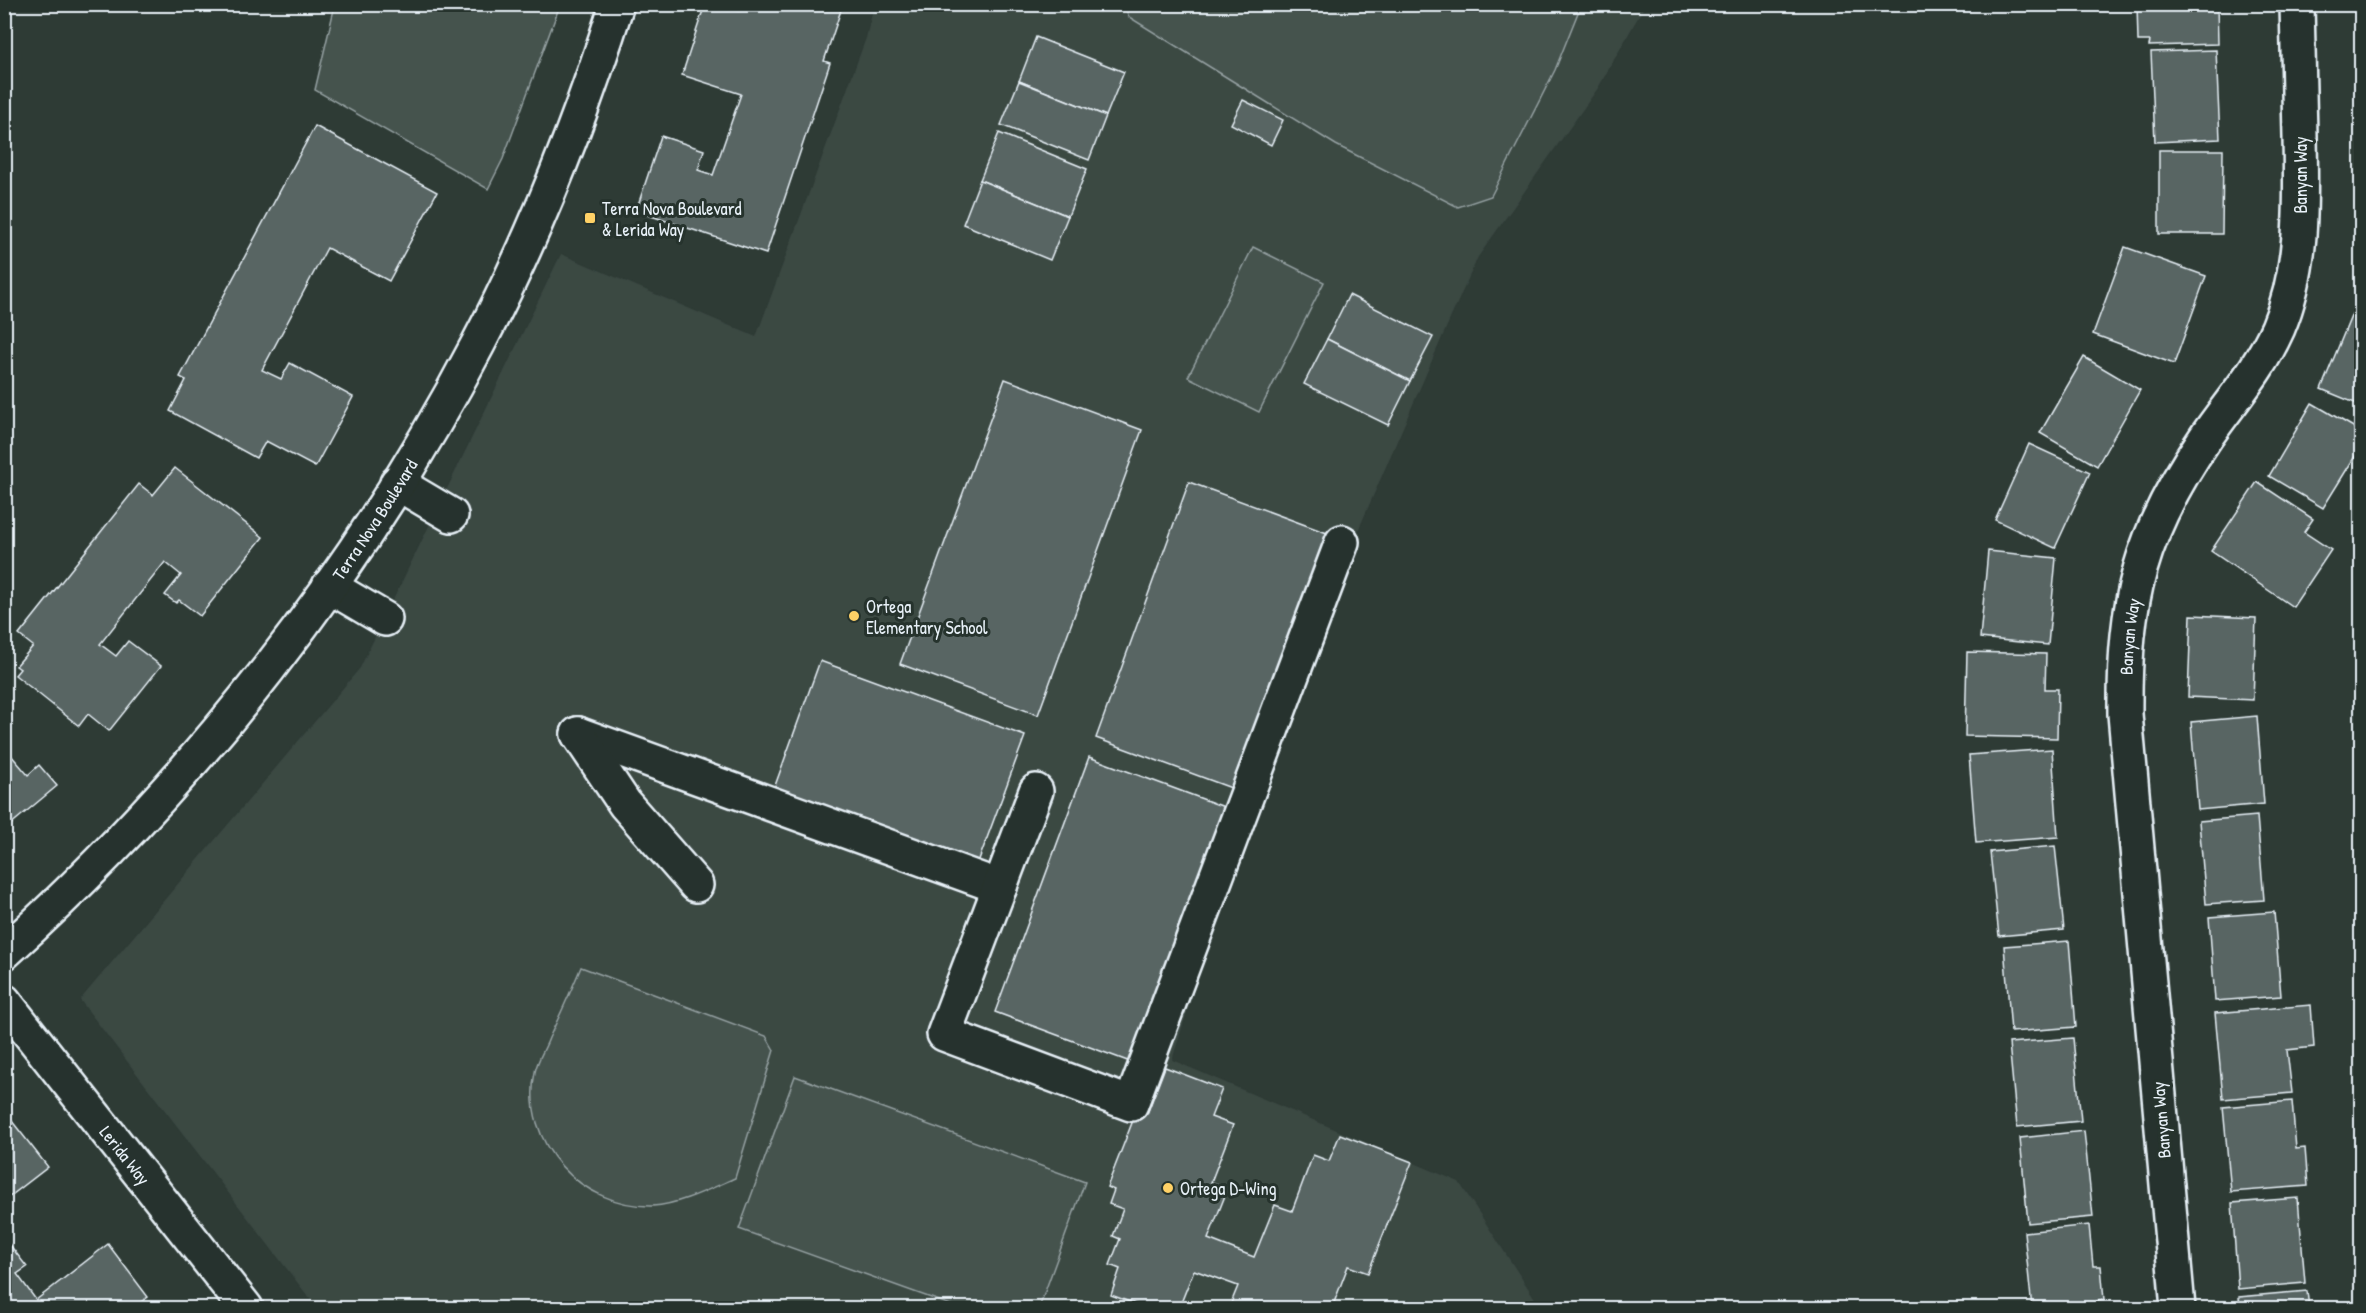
<svg xmlns="http://www.w3.org/2000/svg" width="2366" height="1313" viewBox="0 0 2366 1313" font-family="'Patrick Hand',sans-serif">
	<style>
		.built { fill: #3b4843 }
		.green { fill: #45524e; stroke: #96a2a3; stroke-width: 1.5 }
		.building { fill: #596563; stroke: #e8f1f8; stroke-width: 1.5 }
		.lines { fill: none; stroke-linecap: round; stroke-linejoin: round }
		.minor-casing { stroke: #e8f1f8; stroke-width: 38 }
		.minor { stroke: #26332d; stroke-width: 33 }
		.poi-dot { fill: #ffd166; stroke: #26332d; stroke-width: 2 }
		.labels { text-anchor: middle; dominant-baseline: central; stroke-width: 6; stroke-linejoin: round; paint-order: stroke }
		.street-label { font-size: 18px; fill: #e8f1f8; stroke: #26332d }
		.poi-label { font-size: 18px; fill: #e8f1f8; stroke: #26332d; text-anchor: start }
	</style>
	<rect width="100%" height="100%" fill="#2e3b35"/>
	<filter id="ink" filterUnits="userSpaceOnUse"><feTurbulence type="fractalNoise" baseFrequency=".0167" numOctaves="2"/><feDisplacementMap in="SourceGraphic" scale="12" xChannelSelector="R" yChannelSelector="G"/><feConvolveMatrix kernelMatrix="1 2 1 2 8 2 1 2 1" color-interpolation-filters="sRGB"/></filter>
	<g filter="url(#ink)">
		<polygon class="built" points="874,5 1645,5 1598,88 1478,257 1450,319 1344,563 1275,732 1172,1060 1459,1182 1541,1308 317,1308 80,1000 360,668 561,254 756,337 866,38"/>
		<g class="green">
			<polygon points="335,5 560,5 503,159 488,189 315,90"/>
			<polygon points="1124,5 1581,5 1555,70 1491,196 1458,207 1336,145 1129,17"/>
			<polygon points="1253,247 1324,282 1259,412 1188,377"/>
			<path d="M581 967 766 1036 774 1050 735 1178C712 1188 678 1205 653 1206 582 1208 520 1143 535 1072 537 1061 545 1049 549 1038 560 1015 571 991 581 967Z"/>
			<polygon points="795,1076 1085,1182 1039,1308 959,1308 739,1229"/>
		</g>
		<g class="building">
			<polygon points="705,4 721,4 739,11 741,4 843,4 824,61 830,63 766,254 636,211 661,136 704,150 698,170 713,175 741,94 682,75"/>
			<polygon points="2137,4 2217,4 2218,44 2149,46 2150,41 2138,41"/>
			<polygon points="2358,32 2362,32 2362,98"/>
			<polygon points="1036,37 1124,72 1106,116 1019,81"/>
			<polygon points="2216,50 2220,139 2155,142 2151,52"/>
			<polygon points="1019,81 1106,116 1089,160 1001,125"/>
			<polygon points="1243,100 1283,120 1271,145 1231,124"/>
			<polygon points="315,126 437,192 389,281 327,248 262,370 281,379 290,363 353,397 315,467 266,441 256,458 170,411 186,380 180,377"/>
			<polygon points="999,133 1087,169 1068,216 980,180"/>
			<polygon points="2159,150 2223,150 2222,234 2159,234"/>
			<polygon points="980,180 1068,216 1050,260 963,224"/>
			<polygon points="2125,247 2206,276 2174,364 2093,334"/>
			<polygon points="2362,273 2362,309 2355,308"/>
			<polygon points="1349,295 1433,337 1410,381 1327,339"/>
			<polygon points="2352,314 2362,317 2362,406 2321,389"/>
			<polygon points="1327,339 1410,381 1388,425 1304,384"/>
			<polygon points="2084,357 2140,390 2097,466 2040,433"/>
			<polygon points="1005,379 1142,430 1038,715 900,664"/>
			<polygon points="2312,403 2362,432 2362,445 2323,508 2269,476"/>
			<polygon points="2029,444 2090,472 2055,548 1995,520"/>
			<polygon points="175,468 263,537 200,616 179,600 176,603 165,595 181,575 165,562 100,644 116,656 128,641 161,666 109,731 88,714 79,726 15,675 20,669 16,666 33,646 19,635 139,484 153,495"/>
			<polygon points="1189,482 1327,533 1234,789 1096,738"/>
			<polygon points="2257,482 2313,519 2304,532 2331,550 2293,607 2211,551"/>
			<polygon points="1988,551 2056,558 2048,645 1980,638"/>
			<polygon points="2191,615 2256,618 2253,700 2188,697"/>
			<polygon points="1967,652 2046,654 2045,689 2058,689 2057,738 1965,736"/>
			<polygon points="820,661 1025,736 977,865 772,794"/>
			<polygon points="2257,716 2264,804 2198,810 2191,722"/>
			<polygon points="4,747 28,775 39,765 57,786 4,830"/>
			<polygon points="2052,749 2058,837 1976,843 1969,755"/>
			<polygon points="1089,757 1227,808 1133,1063 995,1012"/>
			<polygon points="2257,816 2264,900 2206,904 2199,821"/>
			<polygon points="2055,846 2064,930 1999,936 1990,852"/>
			<polygon points="2274,912 2281,996 2215,1001 2209,917"/>
			<polygon points="2069,941 2076,1027 2011,1032 2004,946"/>
			<polygon points="2311,1005 2314,1047 2287,1050 2292,1093 2223,1099 2215,1013"/>
			<polygon points="2073,1038 2081,1121 2017,1127 2009,1043"/>
			<polygon points="1165,1067 1222,1089 1211,1117 1233,1125 1211,1182 1228,1188 1208,1239 1254,1257 1275,1205 1292,1211 1313,1155 1329,1161 1340,1134 1412,1162 1368,1273 1348,1266 1332,1308 1229,1308 1238,1286 1194,1270 1179,1308 1146,1308 1111,1295 1120,1269 1110,1265 1120,1239 1113,1236 1123,1209 1109,1204 1114,1190 1107,1187 1137,1110 1147,1114"/>
			<polygon points="2292,1101 2296,1149 2305,1148 2308,1186 2231,1192 2223,1107"/>
			<polygon points="4,1111 48,1167 4,1201"/>
			<polygon points="2084,1131 2093,1217 2028,1223 2020,1138"/>
			<polygon points="2298,1198 2305,1283 2238,1289 2232,1203"/>
			<polygon points="2089,1225 2093,1266 2101,1266 2104,1300 2096,1301 2097,1308 2032,1308 2024,1232"/>
			<polygon points="6,1240 27,1267 17,1274 36,1300 108,1244 148,1297 132,1308 4,1308"/>
			<polygon points="2307,1291 2309,1308 2240,1308 2239,1297"/>
		</g>
		<g class="lines">
			<defs>
				<g id="minor">
					<polyline points="397,483 451,515"/>
					<polyline points="329,586 385,619"/>
					<polyline points="578,734 1000,887"/>
					<polyline points="578,734 625,804 696,885"/>
					<polyline points="1036,791 944,1034 1131,1104 1342,542"/>
					<path id="s1" d="M4 953C195 781 359 572 478 344 535 236 580 121 617 4"/>
					<path id="s2" d="M4 1001 246 1308"/>
					<path id="s3" d="M2178 1308 2125 714C2124 599 2140 533 2206 437 2231 401 2260 369 2278 328 2304 267 2301 201 2300 136 2299 92 2298 48 2297 4"/>
				</g>
			</defs>
			<use href="#minor" class="minor-casing"/>
			<use href="#minor" class="minor"/>
		</g>
	</g>
	<g class="poi-dot">
		<rect x="584" y="212" width="12" height="12" rx="3"/>
		<circle cx="854" cy="616" r="6"/>
		<circle cx="1168" cy="1188" r="6"/>
	</g>
	<g class="labels">
		<g class="street-label">
			<text transform="translate(2300 175) rotate(-90)">Banyan Way</text>
			<text stroke="none"><textPath href="#s1" startOffset="572">Terra Nova Boulevard</textPath></text>
			<text stroke="none"><textPath href="#s3" startOffset="674">Banyan Way</textPath></text>
			<text transform="translate(2161 1120) rotate(-95)">Banyan Way</text>
			<text stroke="none"><textPath href="#s2" startOffset="196">Lerida Way</textPath></text>
		</g>
		<g class="poi-label">
			<text x="602" y="208">Terra Nova Boulevard<tspan x="602" dy="21">&amp; Lerida Way</tspan></text>
			<text x="866" y="606">Ortega<tspan x="866" dy="21">Elementary School</tspan></text>
			<text x="1180" y="1188">Ortega D-Wing</text>
		</g>
	</g>
	<rect width="2366" height="1313" fill="none" stroke="#26332d" stroke-width="24"/>
	<rect x="12" y="12" width="2342" height="1289" fill="none" stroke="#e8f1f8" stroke-width="2" filter="url(#ink)"/>
</svg>
